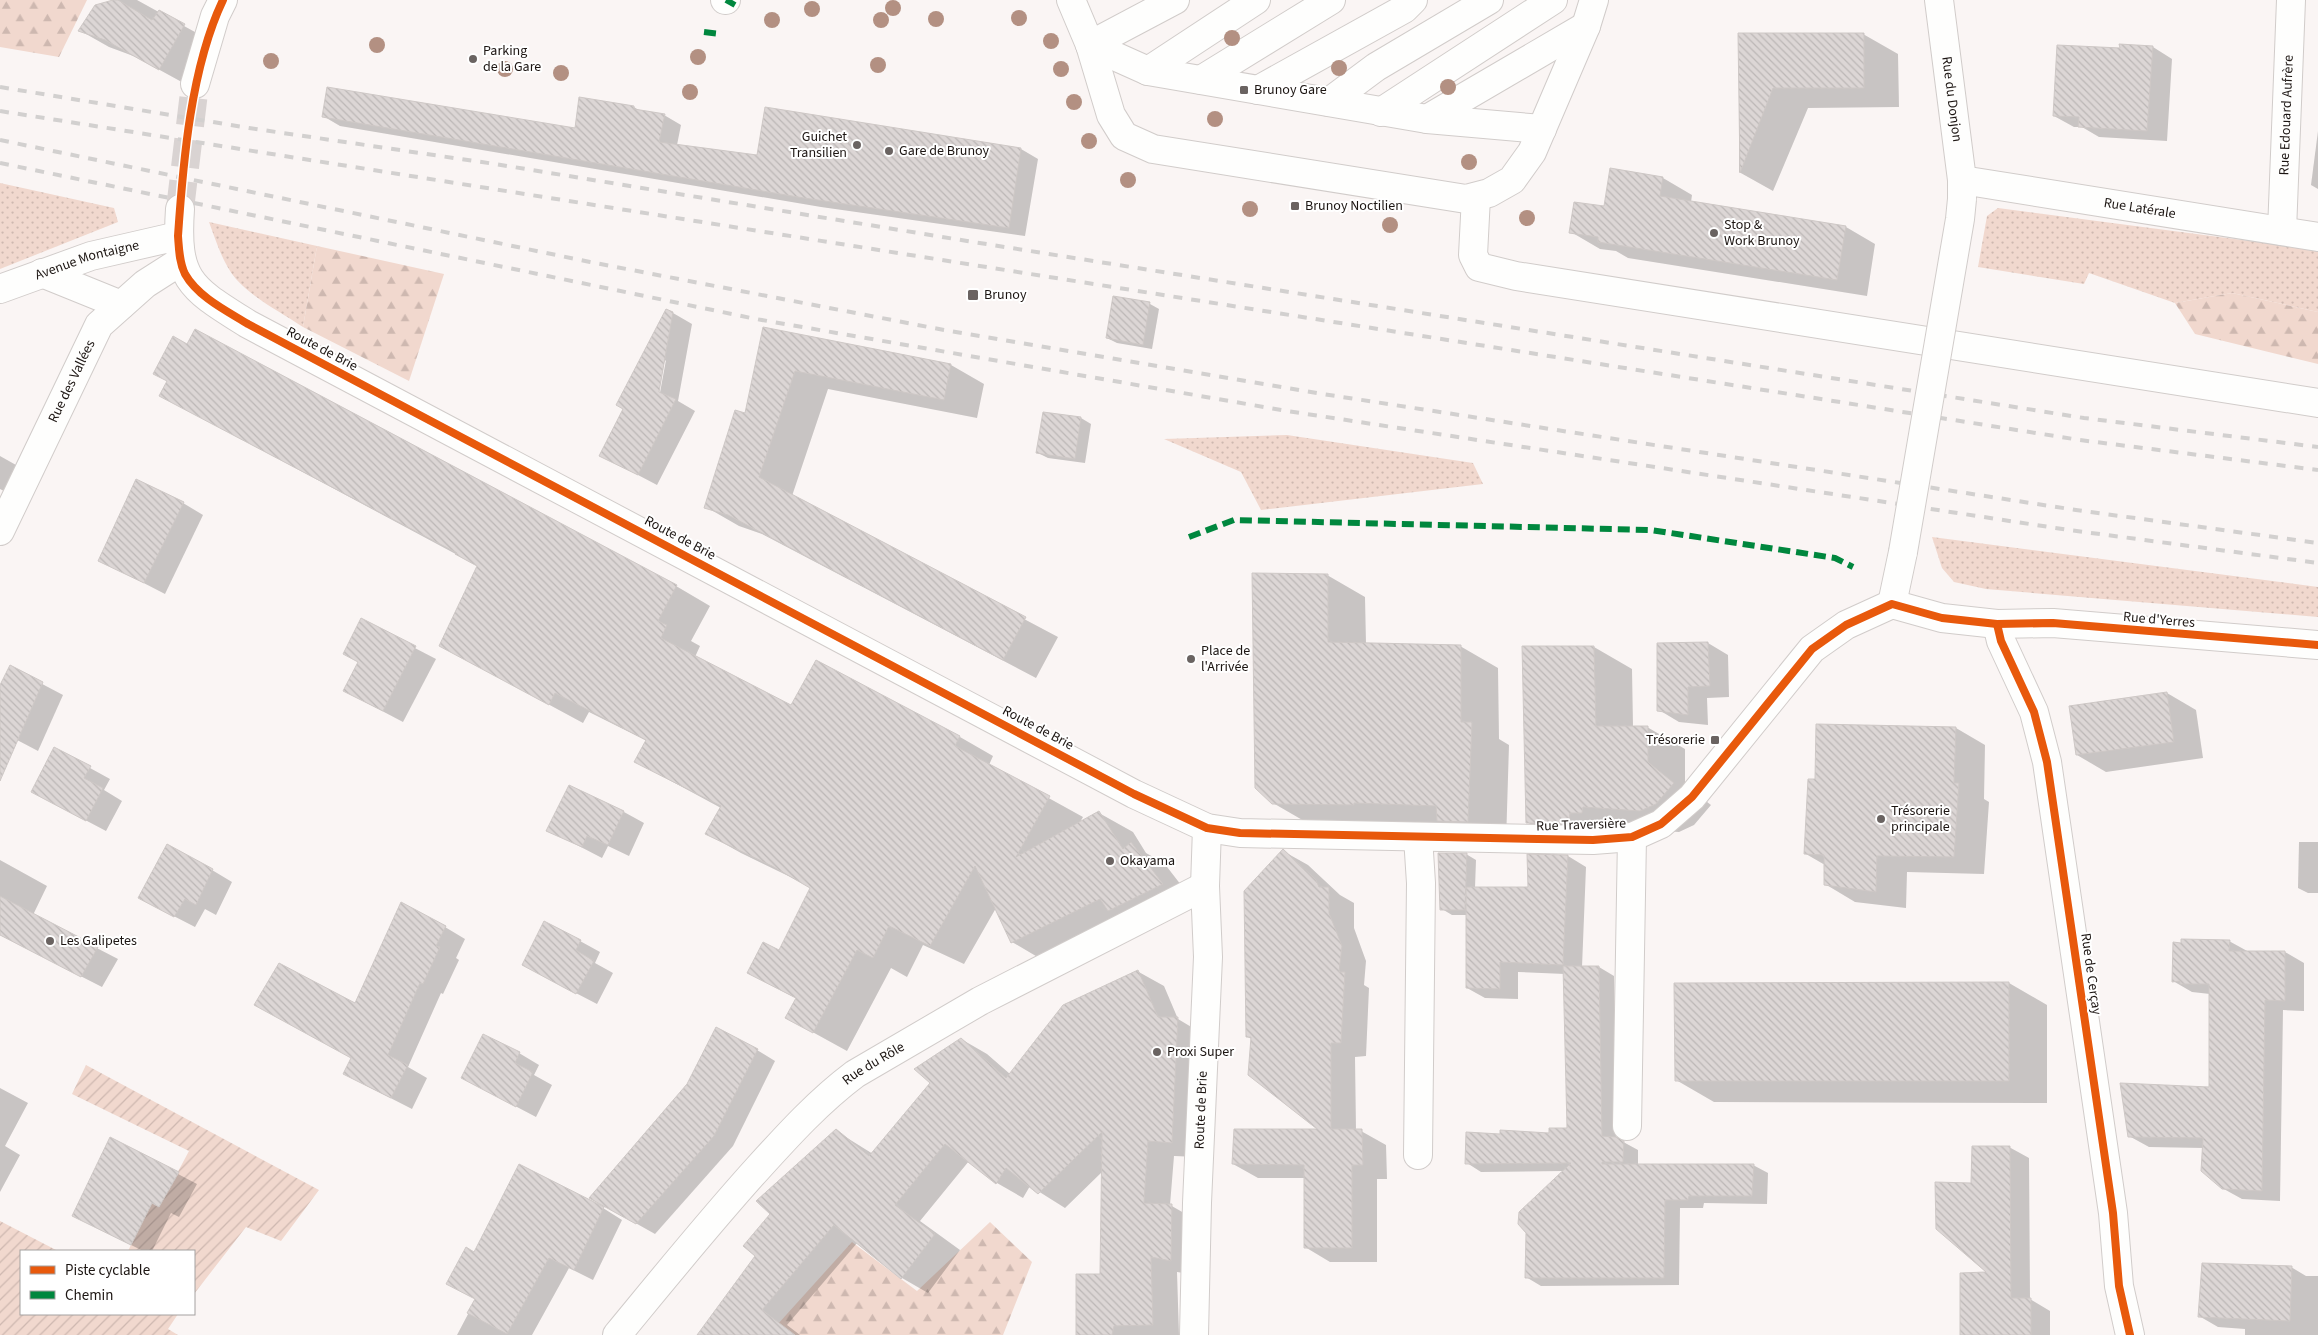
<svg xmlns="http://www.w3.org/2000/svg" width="2318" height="1335" viewBox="0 0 2318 1335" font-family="'Source Sans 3',sans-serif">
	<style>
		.grass { fill: url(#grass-dots) }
		.forest { fill: url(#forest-firs) }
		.garden { fill: url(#garden-furrows) }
		.shadow { fill: #0003; fill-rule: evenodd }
		.building { fill: url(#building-back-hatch); stroke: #cec8c6 }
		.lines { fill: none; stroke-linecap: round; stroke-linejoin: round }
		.minor-tunnel { stroke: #d9d3d2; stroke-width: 28; stroke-dasharray: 28 14; stroke-linecap: butt }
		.minor-casing { stroke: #d1ccca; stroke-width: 30 }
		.minor { stroke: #fefefd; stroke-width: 28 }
		.rail { stroke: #d2d0cf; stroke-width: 4; stroke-dasharray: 9 9; stroke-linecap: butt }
		.minor-bridge-casing { stroke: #d1ccca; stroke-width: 30; stroke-linecap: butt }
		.minor-bridge { stroke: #fefefd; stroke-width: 28 }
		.quiet { stroke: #00873e; stroke-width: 6; stroke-dasharray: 12 6; stroke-linecap: butt }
		.cycleway-casing { stroke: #fff; stroke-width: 11 }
		.cycleway { stroke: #e8590c; stroke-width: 8 }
		.tree { fill: #b39082 }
		.poi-dot { fill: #6a6361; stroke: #fff; stroke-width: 2 }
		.labels { text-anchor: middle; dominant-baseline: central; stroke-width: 4; stroke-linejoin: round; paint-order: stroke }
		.poi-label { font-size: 14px; fill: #1c1512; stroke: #fff; text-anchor: start }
		.street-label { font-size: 14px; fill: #1c1512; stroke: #fff }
	</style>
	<defs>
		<pattern id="grass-dots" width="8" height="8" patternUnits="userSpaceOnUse" patternTransform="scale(1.25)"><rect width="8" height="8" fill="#f1d8ce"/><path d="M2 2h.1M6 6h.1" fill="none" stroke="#ceb8b0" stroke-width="1.8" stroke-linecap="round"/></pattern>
		<pattern id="forest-firs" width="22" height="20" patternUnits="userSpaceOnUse" patternTransform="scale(1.25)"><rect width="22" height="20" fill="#f1d8ce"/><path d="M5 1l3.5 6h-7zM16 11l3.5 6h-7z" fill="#ceb8b0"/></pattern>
		<pattern id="garden-furrows" width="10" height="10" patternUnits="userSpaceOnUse" patternTransform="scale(1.25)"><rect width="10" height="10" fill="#f1d8ce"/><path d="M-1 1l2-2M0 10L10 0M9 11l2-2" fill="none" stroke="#ceb8b0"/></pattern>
		<pattern id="building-back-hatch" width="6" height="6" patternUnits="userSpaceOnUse" patternTransform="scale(1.25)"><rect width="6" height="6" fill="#dcd6d5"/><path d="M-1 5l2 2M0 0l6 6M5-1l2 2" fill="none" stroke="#bcb7b6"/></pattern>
	</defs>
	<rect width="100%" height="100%" fill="#faf5f4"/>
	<g class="grass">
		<polygon points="0,183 114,208 118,222 0,269"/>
		<polygon points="1998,208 2318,250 2318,312 2232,293 2175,303 2089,273 2084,284 1978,267 1987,216"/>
		<path d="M209 222 317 246 303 327C281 312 254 299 236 279 223 264 216 241 209 222Z"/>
		<polygon points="1287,435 1473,463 1483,484 1261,510 1241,472 1164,439"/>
		<polygon points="1932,537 2318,587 2318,617 1986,589 1954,582 1942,568"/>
	</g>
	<g class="forest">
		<polygon points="0,0 87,0 59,57 0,47"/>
		<polygon points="317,246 444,274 409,381 303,327"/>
		<polygon points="2232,293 2318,312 2318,364 2195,334 2175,303"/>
		<polygon points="990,1222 1032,1262 1003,1335 768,1335 852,1242 917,1291"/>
	</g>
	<g class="garden">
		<polygon points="86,1065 319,1190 281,1241 246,1227 194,1294 194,1251 128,1251 152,1203 159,1207 189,1151 72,1094"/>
		<polygon points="0,1221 58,1251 21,1251 21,1314 178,1314 168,1329 178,1335 0,1335"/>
	</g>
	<g class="shadow">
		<polygon points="118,0 137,0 213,42 189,86 136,57 109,47 79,30"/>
		<polygon points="1739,34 1863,34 1898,54 1899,107 1808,108 1773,191 1739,172"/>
		<polygon points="2153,47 2172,59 2167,141 2099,137 2082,127 2074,127 2054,116 2121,49"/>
		<polygon points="634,107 640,111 664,115 681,125 677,145 758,156 766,108 1021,149 1038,159 1025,236 821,207 340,126 323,116 576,130"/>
		<polygon points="2318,131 2318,189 2311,185"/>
		<polygon points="1663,178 1692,195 1691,202 1846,227 1875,244 1867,296 1628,258 1616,251 1600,249 1571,232 1605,208"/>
		<polygon points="1150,304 1159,309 1152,349 1117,343 1107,338"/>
		<path d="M673 313 692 324 678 401 695 411 657 485 600 455ZM666 360 659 398H656L663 363Z"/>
		<polygon points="764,329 951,365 984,384 977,418 828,389 792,496 1058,637 1036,678 762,534 739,526 706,507 746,415"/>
		<polygon points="161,396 676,586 710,606 691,641 700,646 695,657 792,707 960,737 993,756 989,765 1083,817 1079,824 1099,813 1133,832 1146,853 1164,863 1195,903 1046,962 1012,942 996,908 964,964 923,945 907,977 891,968 847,1051 787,1018 797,999 749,973 779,951 811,887 741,853 707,834 721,808 636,762 647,741 589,712 583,723 440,646 478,566"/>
		<polygon points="1044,413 1081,418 1091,424 1085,463 1048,458 1038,453"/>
		<polygon points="0,456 16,465 6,492 0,489"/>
		<polygon points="183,503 203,515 165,594 99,560"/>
		<polygon points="1327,575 1365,597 1366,644 1460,646 1498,668 1499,739 1509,745 1506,843 1311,825 1273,803"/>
		<polygon points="361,620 436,659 403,722 365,702"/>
		<polygon points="1708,643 1728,655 1729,697 1707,698 1708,725 1679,722 1659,710"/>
		<polygon points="1594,647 1632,669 1633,727 1647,727 1685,749 1685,785 1711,805 1694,825 1679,832 1621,828 1565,844 1527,822"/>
		<polygon points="10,667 63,695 38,751 0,731 0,687"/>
		<polygon points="2167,693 2196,710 2203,758 2106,772 2077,755"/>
		<polygon points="1956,728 1985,745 1984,799 1989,802 1984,874 1907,872 1906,908 1855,902 1825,884 1825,865 1806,854 1816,781"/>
		<polygon points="90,768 110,779 104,790 122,801 106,831 53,803"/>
		<polygon points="624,812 644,823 629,856 608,846 602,858 548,830"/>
		<polygon points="2299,842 2318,842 2318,893 2308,893 2298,888"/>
		<polygon points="1283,851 1308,865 1340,895 1354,903 1354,928 1366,961 1364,985 1369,988 1366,1056 1355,1057 1356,1131 1361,1131 1386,1145 1387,1179 1377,1179 1377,1262 1330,1262 1305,1247 1305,1178 1258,1178 1233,1164 1321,1131 1252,1039 1247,1037"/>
		<polygon points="1466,854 1476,860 1475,888 1529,888 1568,856 1586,867 1582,967 1599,967 1614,976 1616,1138 1638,1150 1638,1165 1753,1165 1768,1173 1767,1204 1704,1203 1703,1208 1680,1208 1679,1285 1541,1286 1526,1277 1564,1171 1481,1172 1467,1163 1501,1135 1550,1135 1568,1129 1565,974 1518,972 1518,999 1485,998 1467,988 1467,915 1452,915 1442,909"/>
		<polygon points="0,860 47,886 33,915 118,959 102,987 0,935"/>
		<polygon points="212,870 232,882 216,915 205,909 195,927 160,909"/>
		<polygon points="445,927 465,939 456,958 459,960 443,994 441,993 408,1067 427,1078 412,1109 365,1085 353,1058 355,1005"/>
		<polygon points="580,941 600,952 595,963 613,973 597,1004 543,976"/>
		<polygon points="2229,941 2249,952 2285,952 2304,963 2304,1011 2283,1010 2280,1201 2242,1199 2222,1188 2204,1148 2149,1147 2129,1136 2210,1088 2210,994 2192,992 2173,981"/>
		<polygon points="1137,971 1164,986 1178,1019 1203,1034 1198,1157 1174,1156 1170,1205 1198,1221 1197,1275 1177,1272 1179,1335 1077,1335 1102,1275 1103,1171 1065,1208 1030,1186 1023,1198 997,1183 969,1161 920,1221 960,1250 928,1293 902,1278 858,1242 787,1325 800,1335 699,1335 757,1256 772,1214 758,1201 836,1131 873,1154 932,1083 961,1039 987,1054 1010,1074"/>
		<polygon points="2009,983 2047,1005 2047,1103 1714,1102 1676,1080"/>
		<polygon points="757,1050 775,1061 733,1146 655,1234 591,1198"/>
		<polygon points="519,1053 539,1065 534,1075 552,1085 536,1117 483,1089"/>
		<polygon points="0,1088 28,1103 5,1146 20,1155 0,1192"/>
		<polygon points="2009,1147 2029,1158 2030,1299 2050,1311 2050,1335 1961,1335 1989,1273 1972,1184"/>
		<polygon points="178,1174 197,1184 179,1217 171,1213 152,1251 143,1251 74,1216"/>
		<polygon points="603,1208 622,1220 593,1280 569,1268 532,1335 457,1335 476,1299 475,1254"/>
		<polygon points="2291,1267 2306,1276 2318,1276 2318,1335 2245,1335 2245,1329 2218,1327 2199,1316"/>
	</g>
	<g class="building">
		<polygon points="113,0 118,0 152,20 159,10 185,24 159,70 105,40 78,31 95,5"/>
		<polygon points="1738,33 1864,33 1864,88 1773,88 1740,173"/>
		<polygon points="2119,44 2153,46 2147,131 2078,127 2079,117 2053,116 2057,45 2120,48"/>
		<polygon points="327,87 575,128 579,97 634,106 634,109 665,114 659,142 757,155 765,107 1021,148 1009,228 804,198 322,117"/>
		<polygon points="1610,168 1663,177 1660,196 1846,226 1837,280 1598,242 1598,237 1569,233 1574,202 1604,206"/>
		<polygon points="1113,296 1150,302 1143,345 1106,338"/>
		<polygon points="666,309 673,312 659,392 676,399 638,475 599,456 623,409 616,405"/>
		<polygon points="763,327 951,364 944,400 795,371 759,477 1026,617 1003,660 728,515 704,508 735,410 745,413"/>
		<polygon points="195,329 677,585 658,621 667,625 661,638 791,705 816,660 960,736 955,746 1050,796 1016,857 1099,811 1123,849 1131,842 1163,884 1108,911 1100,899 1011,943 975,866 930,946 889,926 873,958 857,950 813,1033 785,1018 796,998 747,973 763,942 779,950 810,888 772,866 705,834 721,806 634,762 646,740 555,693 549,705 439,646 477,566 455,554 457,553 159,396 167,381 153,374 173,336 187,344"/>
		<polygon points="1043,412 1081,417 1075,459 1036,453"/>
		<polygon points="136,479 184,502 144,583 98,561"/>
		<polygon points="1252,573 1328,574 1328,642 1461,645 1461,722 1472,722 1468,822 1437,821 1436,806 1354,803 1354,805 1272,804 1255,788"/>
		<polygon points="361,618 416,646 383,711 343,691 358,662 343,654"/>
		<polygon points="1708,642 1710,686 1688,687 1688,715 1657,711 1657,643"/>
		<polygon points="1522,646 1594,646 1596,726 1648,726 1648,762 1674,783 1656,804 1640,811 1583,807 1582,813 1570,813 1569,824 1526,823"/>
		<polygon points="10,665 43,682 0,781 0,685"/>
		<polygon points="2167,692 2174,742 2076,755 2069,706"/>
		<polygon points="1816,724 1956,727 1954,783 1959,783 1954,857 1877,856 1876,892 1824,885 1824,855 1804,854 1808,779 1815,779"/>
		<polygon points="54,747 91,766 84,778 103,788 86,821 31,792"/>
		<polygon points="569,785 624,811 608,845 587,836 582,847 546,831"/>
		<polygon points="167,844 213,869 196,905 185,899 174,917 138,898"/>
		<polygon points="1283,849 1316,880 1319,887 1329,887 1329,913 1342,946 1339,972 1345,972 1341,1043 1331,1043 1331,1129 1362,1129 1363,1165 1352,1165 1352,1248 1304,1248 1304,1165 1232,1164 1234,1129 1317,1129 1248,1075 1251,1037 1246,1037 1244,891"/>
		<polygon points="1438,853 1467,853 1465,910 1440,910"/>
		<polygon points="1527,854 1568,855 1563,965 1500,962 1500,989 1466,988 1466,887 1528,887"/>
		<polygon points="0,896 98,947 81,977 0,935"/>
		<polygon points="401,902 446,926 436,946 440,947 423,984 420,983 388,1055 408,1065 391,1098 343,1074 351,1058 254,1005 279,963 355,1003"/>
		<polygon points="544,921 581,940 576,950 594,961 576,994 522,965"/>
		<polygon points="2181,939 2230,940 2229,951 2285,951 2285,1001 2265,1000 2262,1191 2222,1189 2201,1171 2203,1138 2128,1137 2120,1083 2209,1087 2209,984 2180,984 2180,981 2172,982 2173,942 2181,943"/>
		<polygon points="1563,966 1599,966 1602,1136 1617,1137 1624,1141 1623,1162 1602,1162 1602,1164 1754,1164 1752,1196 1689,1196 1688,1200 1665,1200 1664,1278 1525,1278 1526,1233 1518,1224 1519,1212 1571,1163 1465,1164 1466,1132 1500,1134 1500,1130 1549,1133 1549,1128 1567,1128"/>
		<polygon points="1138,970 1158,1017 1178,1017 1172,1143 1148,1141 1144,1203 1172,1204 1171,1261 1151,1257 1153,1325 1114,1326 1112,1335 1076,1335 1076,1274 1100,1274 1102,1132 1038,1194 1006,1168 996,1184 945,1144 895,1205 935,1234 901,1279 834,1225 762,1310 795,1335 697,1335 755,1256 743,1246 770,1214 756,1201 836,1129 869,1156 930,1083 914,1069 961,1038 1006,1078 1063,1005"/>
		<polygon points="2009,982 2009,1081 1675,1081 1674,983"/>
		<polygon points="716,1027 758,1049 714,1136 636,1224 589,1198 687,1084"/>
		<polygon points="483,1034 520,1052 515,1063 533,1072 516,1107 461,1078"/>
		<polygon points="110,1137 179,1172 159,1207 152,1203 131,1245 72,1216"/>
		<polygon points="1972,1146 2010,1146 2011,1298 2031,1298 2031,1335 1960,1335 1960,1273 1986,1272 1936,1229 1935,1182 1971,1183"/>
		<polygon points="519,1164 604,1207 574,1270 549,1258 507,1334 467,1313 475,1299 446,1284 466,1247 474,1252"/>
		<polygon points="2202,1263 2292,1266 2290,1321 2198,1317"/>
	</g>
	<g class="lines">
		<polyline class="minor-tunnel" points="180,209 195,84"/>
		<defs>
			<g id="minor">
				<polyline points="725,0 726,0"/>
				<polyline points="1071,0 1090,45 1111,115 1124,136 1153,149 1466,199 1489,193 1512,180 1532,152 1586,26 1594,0"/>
				<path id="s1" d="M1939 0 1962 180V197"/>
				<polyline points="1090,45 1148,71 1427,119 1542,129"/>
				<polyline points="1090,45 1175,0"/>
				<polyline points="1148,71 1256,0"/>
				<polyline points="1201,80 1331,0"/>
				<polyline points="195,84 215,16 223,0"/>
				<polyline points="1258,90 1404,9 1413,0"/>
				<polyline points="1329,102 1376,67 1489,0"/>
				<polyline points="1381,112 1553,0"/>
				<polyline points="1427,119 1586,26"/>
				<path id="s2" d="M1962 180 2318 237"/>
				<polyline points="1476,197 1473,255 1479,267 1516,276 2318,403"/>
				<path d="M180 209C175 281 191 288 248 324L1134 794 1207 828 1240 833 1593 840 1632 837 1661 824 1692 797 1812 649 1846 625 1892 604"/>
				<path id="s3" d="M2282 231 2291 0"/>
				<polyline points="42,273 121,305"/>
				<path id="s4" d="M0 289 91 256 178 236"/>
				<path id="s5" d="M0 531 99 325 145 284 181 261"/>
				<polyline points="1892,604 1942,618 1997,624 2053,623 2318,645"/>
				<polyline points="1892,604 1903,552"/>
				<polyline points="1997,624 2001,641 2034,712 2047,762 2113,1213 2119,1286 2130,1335"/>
				<polyline points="1627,1126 1632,837"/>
				<polyline points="1418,1155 1421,883 1418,837"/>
				<path id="s6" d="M617 1335C664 1278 710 1221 759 1167 789 1134 819 1101 855 1074L980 1001 1205 886"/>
				<path id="s7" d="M1194 1335 1197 1203 1208 957 1205 886 1207 828"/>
			</g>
		</defs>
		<use href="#minor" class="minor-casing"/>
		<use href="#minor" class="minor"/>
		<g class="rail">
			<polyline points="0,87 249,128 495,164 967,241 2084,418 2318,447"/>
			<polyline points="0,111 2080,440 2318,470"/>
			<polyline points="0,140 590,262 944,330 1323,394 2076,510 2318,543"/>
			<polyline points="0,163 756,319 935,350 1287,411 2069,530 2318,563"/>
		</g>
		<defs>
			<polyline id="minor-bridge" points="1903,552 1960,219 1962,199"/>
		</defs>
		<use href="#minor-bridge" class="minor-bridge-casing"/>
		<use href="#minor-bridge" class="minor-bridge"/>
		<g class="quiet">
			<polyline points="726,0 735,5"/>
			<polyline points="704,32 721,34"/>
			<polyline points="1189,537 1234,520 1651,530 1835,558 1853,567"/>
		</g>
		<defs>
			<g id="cycleway">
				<path d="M223 0C191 67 183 162 178 236 179 248 179 262 185 274 198 297 227 311 248 324L1134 794 1207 828 1240 833 1593 840 1632 837 1661 824 1692 797 1812 649 1846 625 1892 604 1942 618 1997 624 2053 623 2318 645"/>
				<polyline points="1997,624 2001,641 2034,712 2047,762 2113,1213 2119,1286 2130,1335"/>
			</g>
		</defs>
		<use href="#cycleway" class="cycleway-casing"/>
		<use href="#cycleway" class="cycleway"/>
	</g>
	<g class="tree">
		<circle cx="893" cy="8" r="8"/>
		<circle cx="812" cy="9" r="8"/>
		<circle cx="1019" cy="18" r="8"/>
		<circle cx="936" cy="19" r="8"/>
		<circle cx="772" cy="20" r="8"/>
		<circle cx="881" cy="20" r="8"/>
		<circle cx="1232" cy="38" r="8"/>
		<circle cx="1051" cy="41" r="8"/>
		<circle cx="377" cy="45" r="8"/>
		<circle cx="698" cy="57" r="8"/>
		<circle cx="271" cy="61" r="8"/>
		<circle cx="878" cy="65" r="8"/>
		<circle cx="1339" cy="68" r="8"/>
		<circle cx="505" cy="69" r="8"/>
		<circle cx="1061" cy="69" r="8"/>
		<circle cx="561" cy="73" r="8"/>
		<circle cx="1448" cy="87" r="8"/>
		<circle cx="690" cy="92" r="8"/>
		<circle cx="1074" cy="102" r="8"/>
		<circle cx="1215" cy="119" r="8"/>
		<circle cx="1089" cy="141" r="8"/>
		<circle cx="1469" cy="162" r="8"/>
		<circle cx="1128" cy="180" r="8"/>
		<circle cx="1250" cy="209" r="8"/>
		<circle cx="1527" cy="218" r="8"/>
		<circle cx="1390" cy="225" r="8"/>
	</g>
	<g class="poi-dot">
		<circle cx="473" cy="59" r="5"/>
		<rect x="1239" y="85" width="10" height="10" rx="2.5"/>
		<circle cx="857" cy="145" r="5"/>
		<circle cx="889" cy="151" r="5"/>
		<rect x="1290" y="201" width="10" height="10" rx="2.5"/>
		<circle cx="1714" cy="233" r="5"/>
		<rect x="967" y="289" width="12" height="12" rx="2.5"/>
		<circle cx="1191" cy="659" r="5"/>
		<rect x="1710" y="735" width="10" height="10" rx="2.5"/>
		<circle cx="1881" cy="819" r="5"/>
		<circle cx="1110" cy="861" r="5"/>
		<circle cx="50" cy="941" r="5"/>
		<circle cx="1157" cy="1052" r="5"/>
	</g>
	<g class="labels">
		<g class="poi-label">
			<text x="483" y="51">Parking<tspan x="483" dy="16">de la Gare</tspan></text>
			<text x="1254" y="90">Brunoy Gare</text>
			<text x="847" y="137" text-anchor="end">Guichet<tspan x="847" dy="16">Transilien</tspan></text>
			<text x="899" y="151">Gare de Brunoy</text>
			<text x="1305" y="206">Brunoy Noctilien</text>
			<text x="1724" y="225">Stop &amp;<tspan x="1724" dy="16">Work Brunoy</tspan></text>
			<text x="984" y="295">Brunoy</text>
			<text x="1201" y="651">Place de<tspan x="1201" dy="16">l'Arrivée</tspan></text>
			<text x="1705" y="740" text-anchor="end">Trésorerie</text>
			<text x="1891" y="811">Trésorerie<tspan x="1891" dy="16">principale</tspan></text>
			<text x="1120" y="861">Okayama</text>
			<text x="60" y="941">Les Galipetes</text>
			<text x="1167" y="1052">Proxi Super</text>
		</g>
		<g class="street-label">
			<text stroke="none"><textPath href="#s1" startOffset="100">Rue du Donjon</textPath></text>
			<text stroke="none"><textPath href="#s3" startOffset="116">Rue Edouard Aufrère</textPath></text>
			<text stroke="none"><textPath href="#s2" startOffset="180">Rue Latérale</textPath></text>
			<text stroke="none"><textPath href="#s4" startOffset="92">Avenue Montaigne</textPath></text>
			<text transform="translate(322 349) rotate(28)">Route de Brie</text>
			<text stroke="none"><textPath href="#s5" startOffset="166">Rue des Vallées</textPath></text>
			<text transform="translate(680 538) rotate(28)">Route de Brie</text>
			<text transform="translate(2159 620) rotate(5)">Rue d'Yerres</text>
			<text transform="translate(1038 728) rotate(28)">Route de Brie</text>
			<text transform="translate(1581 825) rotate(-2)">Rue Traversière</text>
			<text transform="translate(2091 974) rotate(82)">Rue de Cerçay</text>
			<text stroke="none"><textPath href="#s6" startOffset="375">Rue du Rôle</textPath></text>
			<text stroke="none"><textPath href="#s7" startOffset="225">Route de Brie</textPath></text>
		</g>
	</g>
	<rect x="20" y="1250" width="175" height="65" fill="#ffffff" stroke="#a4a1a0"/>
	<rect x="30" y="1266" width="25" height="8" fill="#e8590c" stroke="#a4a1a0"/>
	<text x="65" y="1275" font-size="15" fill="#1c1512">Piste cyclable</text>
	<rect x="30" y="1291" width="25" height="8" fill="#00873e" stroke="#a4a1a0"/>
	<text x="65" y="1300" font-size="15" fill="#1c1512">Chemin</text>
</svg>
